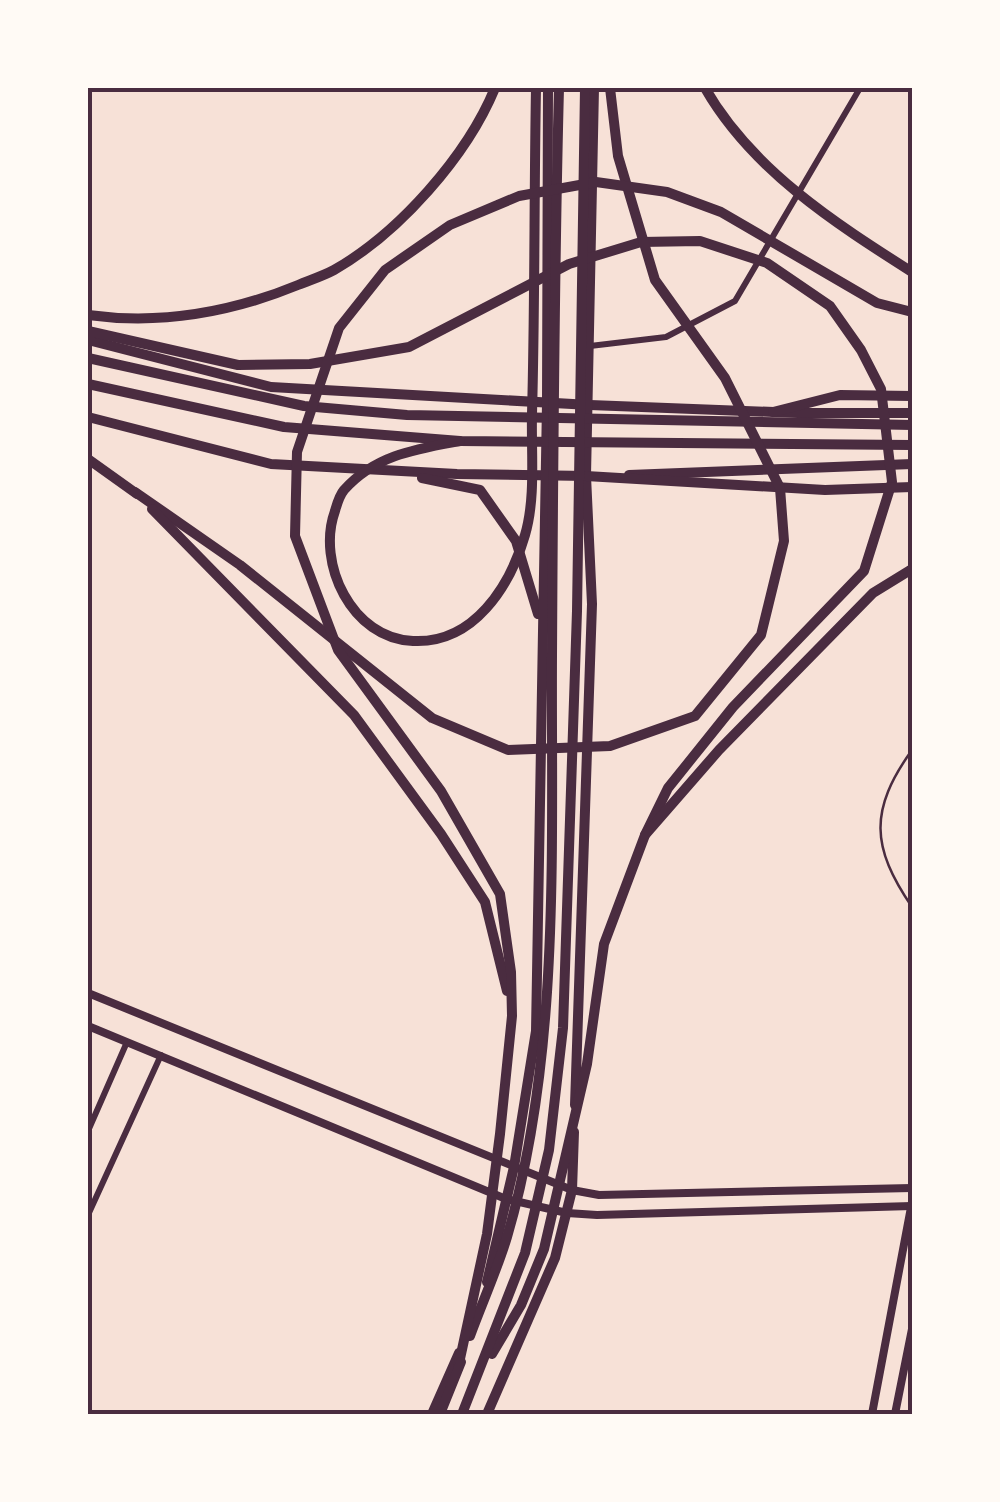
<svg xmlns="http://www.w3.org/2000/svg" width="1000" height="1502" viewBox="0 0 1000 1502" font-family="Poppins,sans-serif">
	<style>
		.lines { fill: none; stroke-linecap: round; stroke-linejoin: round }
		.service { stroke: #4a2c40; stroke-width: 2.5 }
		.minor { stroke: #4a2c40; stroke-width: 6 }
		.tertiary { stroke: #4a2c40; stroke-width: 8 }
		.primary { stroke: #4a2c40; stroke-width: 10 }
		.trunk { stroke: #4a2c40; stroke-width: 10 }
		.neatline { fill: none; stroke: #4a2c40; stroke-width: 4 }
	</style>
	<rect width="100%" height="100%" fill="#f7e1d7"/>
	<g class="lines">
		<path class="service" d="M912 750C869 810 871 847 912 907"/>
		<g class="minor">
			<polyline points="590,346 666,337 735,301 860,88"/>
			<polyline points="88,1131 127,1042"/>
			<polyline points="88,1215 161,1055"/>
		</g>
		<g class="tertiary">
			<polyline points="88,993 572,1190 599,1195 912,1188"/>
			<polyline points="88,1026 506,1199 567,1213 597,1215 912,1206"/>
			<polyline points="872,1414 912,1202"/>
			<polyline points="895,1414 912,1329"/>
		</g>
		<g class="primary">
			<polyline points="88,340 271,387 590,405 798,413 912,413"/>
			<polyline points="88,417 271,464 457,474 587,476"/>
			<polyline points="629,475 912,464"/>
			<polyline points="422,478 480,490 516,541 538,614"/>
			<polyline points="575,1105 592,604 586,476 594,88"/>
			<polyline points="487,1282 514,1167 536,1031 547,403 548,88"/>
			<polyline points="432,1414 459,1353"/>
			<polyline points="487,1414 555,1258 572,1190 574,1132"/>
		</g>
		<g class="trunk">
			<path d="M705 88C752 170 835 223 912 272"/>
			<path d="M88 315C161 325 230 313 298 285 310 280 323 276 334 270 399 233 467 156 495 88"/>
			<polyline points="88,331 238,365 310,364 409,347 569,264 641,242 700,241 767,263 830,306 861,350 881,389 892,482 864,571 733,707 668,788 645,835"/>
			<polyline points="88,358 304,406 407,415 912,425"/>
			<polyline points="88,384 284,427 460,441 912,445"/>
			<polyline points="773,412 840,395 912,396"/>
			<path d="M460 441C416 449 375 455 344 490 339 496 337 504 335 511 316 563 352 639 413 641 474 644 510 586 525 535 536 498 531 452 532 414 535 305 534 196 536 88"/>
			<polyline points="88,459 137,494"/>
			<polyline points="586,476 825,490 912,487"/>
			<polyline points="135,492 240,565 432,718 508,750 610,746 695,716 761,635 784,541 780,488 725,378 655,280 618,156 610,88"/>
			<polyline points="152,509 354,715 441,834 485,902 507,991"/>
			<path d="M470 1336C482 1303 497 1270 507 1237 561 1054 551 845 552 656 553 467 554 277 559 88"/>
			<polyline points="492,1354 521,1305 544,1249 587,1064 604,944 645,835 719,750 873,593 912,569"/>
			<polyline points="458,1368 487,1234 500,1134 512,1016 511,972 500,894 441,791 338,650 295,536 297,452 339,328 385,270 450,225 519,196 596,182 667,192 721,212 877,303 912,312"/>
			<polyline points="440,1414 461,1362"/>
			<polyline points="462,1414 525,1253 549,1150 563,1028 577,611 585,88"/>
		</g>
	</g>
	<rect width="1000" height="1502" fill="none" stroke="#fffaf5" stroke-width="180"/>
	<rect x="90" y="90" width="820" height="1322" class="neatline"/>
</svg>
